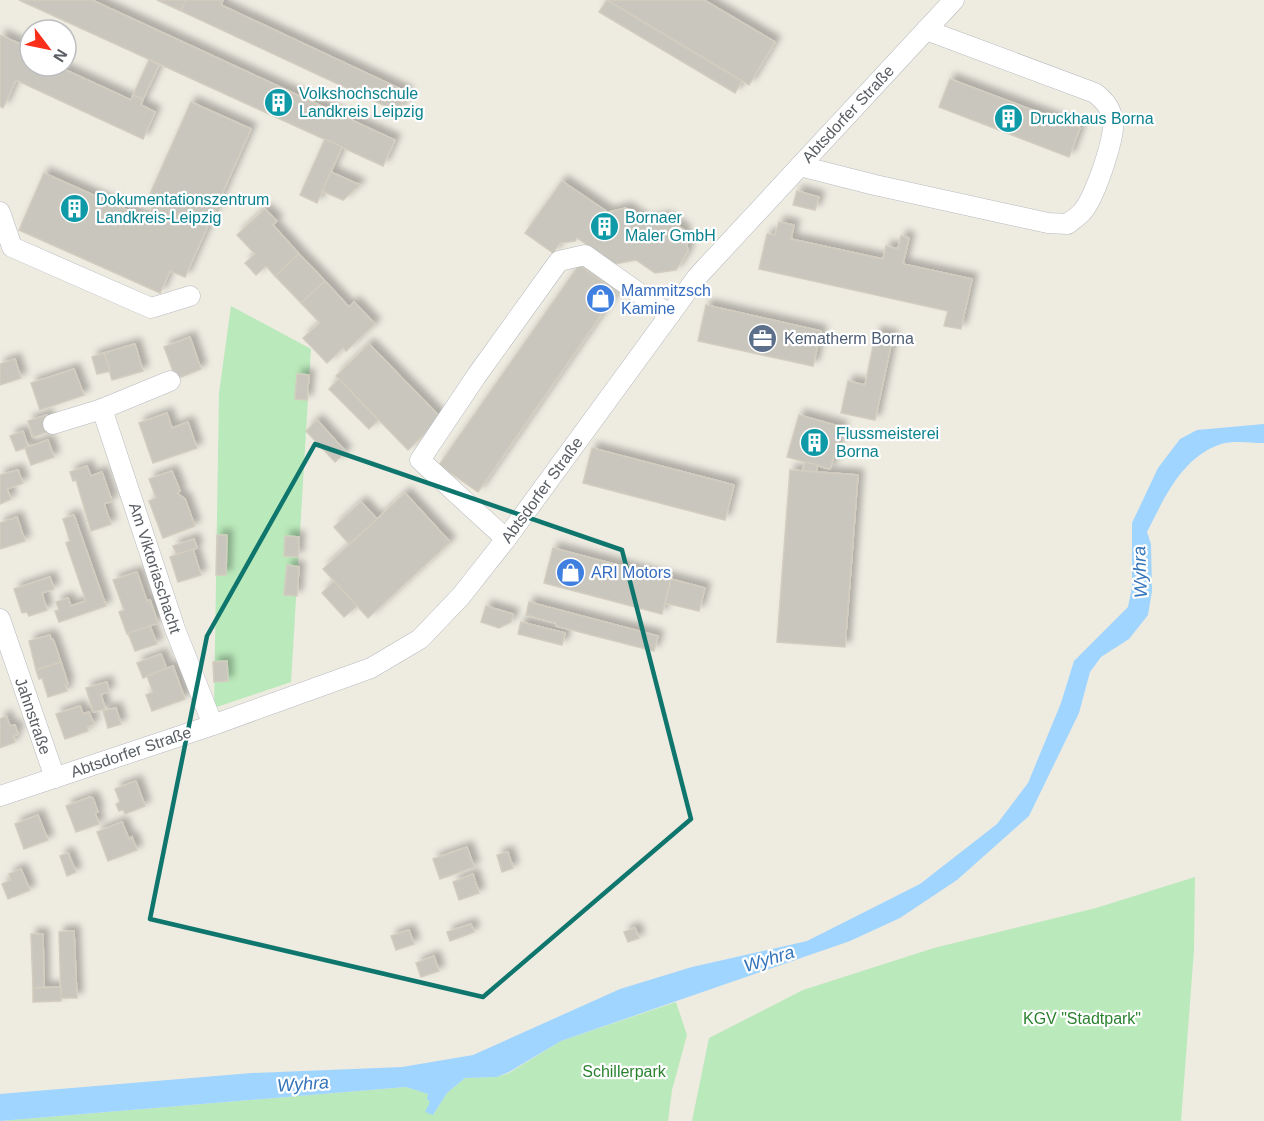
<svg xmlns="http://www.w3.org/2000/svg" width="1264" height="1121" viewBox="0 0 1264 1121" font-family="Helvetica,sans-serif">
	<style>
		.green { fill: #bae9bb }
		.water { fill: #a0d5ff }
		.building { fill: #c9c6be; stroke: #d3cdbf; stroke-width: 1.5; filter: url(#shadow) }
		.lines { fill: none; stroke-linecap: round; stroke-linejoin: round }
		.minor-casing { stroke: #b6babf; stroke-width: 21 }
		.minor { stroke: #fff; stroke-width: 20 }
		.marked { fill: none; stroke: #0f766e; stroke-width: 4.5; stroke-linejoin: round }
		.labels { text-anchor: middle; dominant-baseline: central; stroke-width: 4.5; stroke-linejoin: round; paint-order: stroke }
		.culture-label { font-size: 16px; fill: #0d838f; stroke: #fff; text-anchor: start }
		.street-label { font-size: 16px; fill: #595e64; stroke: #fff }
		.shop-label { font-size: 16px; fill: #366cbe; stroke: #fff; text-anchor: start }
		.service-label { font-size: 16px; fill: #4e5e75; stroke: #fff; text-anchor: start }
		.park-label { font-size: 16px; fill: #2b8230; stroke: #fff }
		.water-label { font-size: 18px; font-style: italic; fill: #3374bb; stroke: #fff }
	</style>
	<defs>
		<filter id="shadow"><feDropShadow dx="5.5" dy="-5.5" stdDeviation="3" flood-color="#0004"/></filter>
	</defs>
	<rect width="100%" height="100%" fill="#eeebe1"/>
	<g class="green">
		<polygon points="231,306 311,349 291,682 214,708 219,393"/>
		<polygon points="1195,877 1194,950 1181,1121 692,1121 709,1038 803,990 934,948 1096,908"/>
		<polygon points="676,1002 687,1035 672,1090 668,1121 0,1121 406,1087 429,1094 433,1115 447,1093 465,1078 497,1077 509,1073 561,1041"/>
	</g>
	<path class="water" d="M1264 424V443C1251 443 1233 440 1221 444 1181 458 1165 497 1147 532L1151 544 1152 591 1148 615 1129 639 1101 657 1090 672 1079 713 1029 816 957 880 900 918 850 941 561 1041 509 1072 497 1077 465 1078 447 1093 433 1115 425 1112 430 1102 427 1099 428 1094 406 1087 0 1121V1094L252 1073 402 1067 473 1055 620 989 692 967 807 941 920 884 997 824 1028 783 1061 703 1074 661 1128 607 1132 587V523L1158 468 1180 439 1197 430Z"/>
	<g class="building">
		<polygon points="19,0 92,0 395,140 383,166"/>
		<polygon points="157,0 186,0 181,11"/>
		<polygon points="186,0 223,0 221,5 407,92 398,112 181,11"/>
		<polygon points="607,0 742,81 735,93 599,12"/>
		<polygon points="607,0 704,0 775,42 749,85"/>
		<polygon points="0,35 29,48 27,53 30,54 30,66 57,66 131,100 133,95 143,99 141,105 155,112 143,139 16,80 3,108 0,106"/>
		<polygon points="149,60 159,65 143,99 133,95"/>
		<polygon points="950,79 1080,128 1069,157 939,107"/>
		<polygon points="191,102 251,129 185,277 170,271 160,293 19,230 44,173 147,219 157,196 149,196"/>
		<polygon points="325,139 342,147 317,203 300,195"/>
		<polygon points="331,172 360,185 343,200 322,191"/>
		<polygon points="562,181 606,211 605,213 626,208 645,221 665,217 684,230 688,251 676,270 655,273 636,260 615,264 577,238 575,241 560,243 553,253 525,233"/>
		<polygon points="797,191 819,197 815,210 793,205"/>
		<polygon points="265,209 277,221 273,225 299,254 275,276 266,266 256,275 245,263 255,254 237,235"/>
		<polygon points="779,222 794,225 791,239 883,259 886,246 898,249 901,236 909,238 903,264 972,279 961,329 944,326 948,311 759,269 767,234 775,235"/>
		<polygon points="299,254 325,281 301,303 275,276"/>
		<polygon points="579,265 617,292 478,492 439,465"/>
		<polygon points="325,281 349,307 354,302 375,324 346,351 343,348 327,363 303,338 320,323 301,303"/>
		<polygon points="706,305 821,331 813,366 698,341"/>
		<polygon points="876,332 893,336 875,420 841,413 848,381 865,385"/>
		<polygon points="190,337 201,369 176,379 164,347"/>
		<polygon points="135,344 143,371 112,380 104,353"/>
		<polygon points="369,344 441,418 408,450 336,376"/>
		<polygon points="104,353 110,371 97,374 92,357"/>
		<polygon points="15,359 21,378 0,385 0,364"/>
		<polygon points="74,369 84,395 40,410 31,383"/>
		<polygon points="297,374 309,375 307,400 295,399"/>
		<polygon points="339,379 378,420 369,429 329,389"/>
		<polygon points="167,413 172,428 188,422 197,448 153,463 139,423"/>
		<polygon points="47,415 52,430 33,437 28,421"/>
		<polygon points="799,415 842,427 830,469 787,457"/>
		<polygon points="317,420 346,452 335,462 306,431"/>
		<polygon points="23,431 28,447 16,451 10,436"/>
		<polygon points="48,440 54,457 31,465 25,448"/>
		<polygon points="592,448 734,485 725,520 583,483"/>
		<polygon points="805,462 818,465 816,472 802,471"/>
		<polygon points="87,466 91,476 102,472 112,501 104,504 111,524 91,531 76,480 73,481 70,472"/>
		<polygon points="18,470 23,483 7,489 11,499 0,504 0,475"/>
		<polygon points="790,470 858,475 845,647 777,642"/>
		<polygon points="172,471 180,491 177,493 185,499 195,526 163,538 149,501 156,498 149,479"/>
		<polygon points="405,493 450,542 368,618 323,569"/>
		<polygon points="361,502 377,519 349,544 334,527"/>
		<polygon points="74,515 106,606 59,622 55,611 59,610 56,602 68,598 71,606 86,601 66,543 70,541 63,519"/>
		<polygon points="17,517 25,541 0,549 0,523"/>
		<polygon points="217,535 227,535 226,575 216,575"/>
		<polygon points="285,536 299,537 298,557 284,556"/>
		<polygon points="194,539 197,548 177,555 173,546"/>
		<polygon points="553,548 671,579 662,614 544,583"/>
		<polygon points="193,549 201,575 178,582 170,557"/>
		<polygon points="287,565 299,567 297,596 284,595"/>
		<polygon points="137,572 147,601 150,600 158,623 127,634 119,612 124,610 113,580"/>
		<polygon points="50,577 54,589 42,593 47,610 29,616 27,612 22,613 14,589"/>
		<polygon points="671,579 705,588 699,611 665,603"/>
		<polygon points="334,581 357,606 344,617 322,593"/>
		<polygon points="529,602 658,636 654,651 556,626 556,623 526,615"/>
		<polygon points="486,606 513,614 511,622 499,628 481,622"/>
		<polygon points="521,622 565,633 562,645 518,634"/>
		<polygon points="150,626 157,644 135,651 128,633"/>
		<polygon points="50,635 51,639 53,639 61,662 36,670 29,641"/>
		<polygon points="161,654 167,669 143,678 137,663"/>
		<polygon points="227,661 228,681 214,682 213,662"/>
		<polygon points="61,662 68,684 65,685 67,691 48,697 42,678 39,679 36,670"/>
		<polygon points="173,666 185,699 152,711 146,695 153,692 147,676"/>
		<polygon points="107,682 109,692 101,694 105,709 93,712 86,688"/>
		<polygon points="80,706 83,714 89,712 94,724 87,727 88,731 65,739 56,714"/>
		<polygon points="116,708 121,724 108,728 103,711"/>
		<polygon points="6,716 10,726 15,725 18,734 13,736 15,742 0,748 0,719"/>
		<polygon points="136,781 145,806 125,814 123,810 119,811 116,804 120,802 115,789"/>
		<polygon points="90,797 93,798 98,812 95,813 99,824 76,832 66,806"/>
		<polygon points="38,815 48,840 24,849 15,824"/>
		<polygon points="122,822 129,839 132,837 137,850 108,861 97,832"/>
		<polygon points="467,847 474,867 440,879 433,859"/>
		<polygon points="508,852 513,868 502,872 497,855"/>
		<polygon points="68,853 76,872 67,876 60,856"/>
		<polygon points="21,869 30,890 8,899 2,884 11,880 9,874"/>
		<polygon points="473,874 479,893 459,900 453,882"/>
		<polygon points="471,924 474,932 450,941 447,932"/>
		<polygon points="635,928 639,938 628,942 624,932"/>
		<polygon points="409,930 414,944 396,950 391,936"/>
		<polygon points="74,931 77,998 61,998 59,932"/>
		<polygon points="31,934 43,934 44,987 33,988"/>
		<polygon points="434,956 439,971 421,977 416,963"/>
		<polygon points="61,987 61,1001 33,1002 33,988"/>
	</g>
	<g class="lines">
		<defs>
			<g id="minor">
				<path d="M800 166 875 185 1048 223 1068 224C1072 220 1078 217 1082 212 1094 200 1116 136 1113 120 1110 107 1105 101 1095 93L926 30"/>
				<polyline points="0,212 12,247 151,308 190,296"/>
				<polyline points="170,381 102,409 175,629 213,725"/>
				<polyline points="53,424 102,409"/>
				<polyline points="506,539 420,460 477,375 559,261 585,255 670,315"/>
				<polyline points="0,619 55,778"/>
				<polyline points="0,796 213,725 371,668 420,639 461,596 506,539 698,276 954,0"/>
			</g>
		</defs>
		<use href="#minor" class="minor-casing"/>
		<use href="#minor" class="minor"/>
	</g>
	<path class="marked" d="M315 444 622 550 691 819 483 997 150 919 207 636Z"/>
	<defs>
		<symbol id="building-disc" viewBox="-11 -11 22 22"><circle r="9.5" fill="#0f9aa8" stroke="#fff"/><path d="M-4-6H4V6H1V3H-1V6H-4ZM-2.5-4.3h1.7v1.8h-1.7ZM.8-4.3h1.7v1.8H.8ZM-2.5-1h1.7V.8h-1.7ZM.8-1h1.7V.8H.8Z" fill="#fff"/></symbol>
		<symbol id="shop-disc" viewBox="-11 -11 22 22"><circle r="9.5" fill="#3f7fe0" stroke="#fff"/><path d="M-5-2.5h2.3a2.7 3.5 0 0 1 5.4 0H5L5.5 6h-11ZM-1.5-2.5h3a1.5 2.3 0 0 0-3 0Z" fill="#fff"/></symbol>
		<symbol id="office-disc" viewBox="-11 -11 22 22"><circle r="9.5" fill="#5c6f8a" stroke="#fff"/><path d="M-6-3h4V-5.5h4V-3h4V5H-6ZM-1-4.5V-3h2v-1.5ZM-6 0V1H6V0Z" fill="#fff"/></symbol>
	</defs>
	<g fill-rule="evenodd">
		<use href="#building-disc" x="262" y="86" width="33" height="33"/>
		<use href="#building-disc" x="992" y="102" width="33" height="33"/>
		<use href="#building-disc" x="58" y="192" width="33" height="33"/>
		<use href="#building-disc" x="588" y="210" width="33" height="33"/>
		<use href="#shop-disc" x="584" y="282" width="33" height="33"/>
		<use href="#office-disc" x="746" y="322" width="33" height="33"/>
		<use href="#building-disc" x="798" y="426" width="33" height="33"/>
		<use href="#shop-disc" x="554" y="556" width="33" height="33"/>
	</g>
	<g class="labels">
		<g class="culture-label">
			<text x="299" y="93">Volkshochschule<tspan x="299" dy="18">Landkreis Leipzig</tspan></text>
			<text x="1030" y="118">Druckhaus Borna</text>
			<text x="96" y="199">Dokumentationszentrum<tspan x="96" dy="18">Landkreis-Leipzig</tspan></text>
			<text x="625" y="217">Bornaer<tspan x="625" dy="18">Maler GmbH</tspan></text>
			<text x="836" y="433">Flussmeisterei<tspan x="836" dy="18">Borna</tspan></text>
		</g>
		<g class="street-label">
			<text transform="translate(848 114) rotate(-47)">Abtsdorfer Straße</text>
			<text transform="translate(542 490) rotate(-54)">Abtsdorfer Straße</text>
			<text transform="translate(155 568) rotate(72)">Am Viktoriaschacht</text>
			<text transform="translate(33 716) rotate(71)">Jahnstraße</text>
			<text transform="translate(131 752) rotate(-19)">Abtsdorfer Straße</text>
		</g>
		<g class="shop-label">
			<text x="621" y="290">Mammitzsch<tspan x="621" dy="18">Kamine</tspan></text>
			<text x="591" y="572">ARI Motors</text>
		</g>
		<g class="service-label">
			<text x="784" y="338">Kematherm Borna</text>
		</g>
		<g class="park-label">
			<text x="1082" y="1018">KGV "Stadtpark"</text>
			<text x="624" y="1071">Schillerpark</text>
		</g>
		<g class="water-label">
			<text transform="translate(1140 572) rotate(-92)">Wyhra</text>
			<text transform="translate(769 959) rotate(-17)">Wyhra</text>
			<text transform="translate(303 1084) rotate(-4)">Wyhra</text>
		</g>
	</g>
	<g transform="translate(48 48) rotate(122)"><circle r="28" fill="#ffffff" stroke="#bdbfc1" stroke-width="1.5"/>
	<path d="M0-4.5L10 22L0 15L-10 22Z" fill="#fa2f1b"/>
	<text y="-9" font-size="16" font-weight="bold" text-anchor="middle" fill="#595e64">N</text>
	</g>
</svg>
